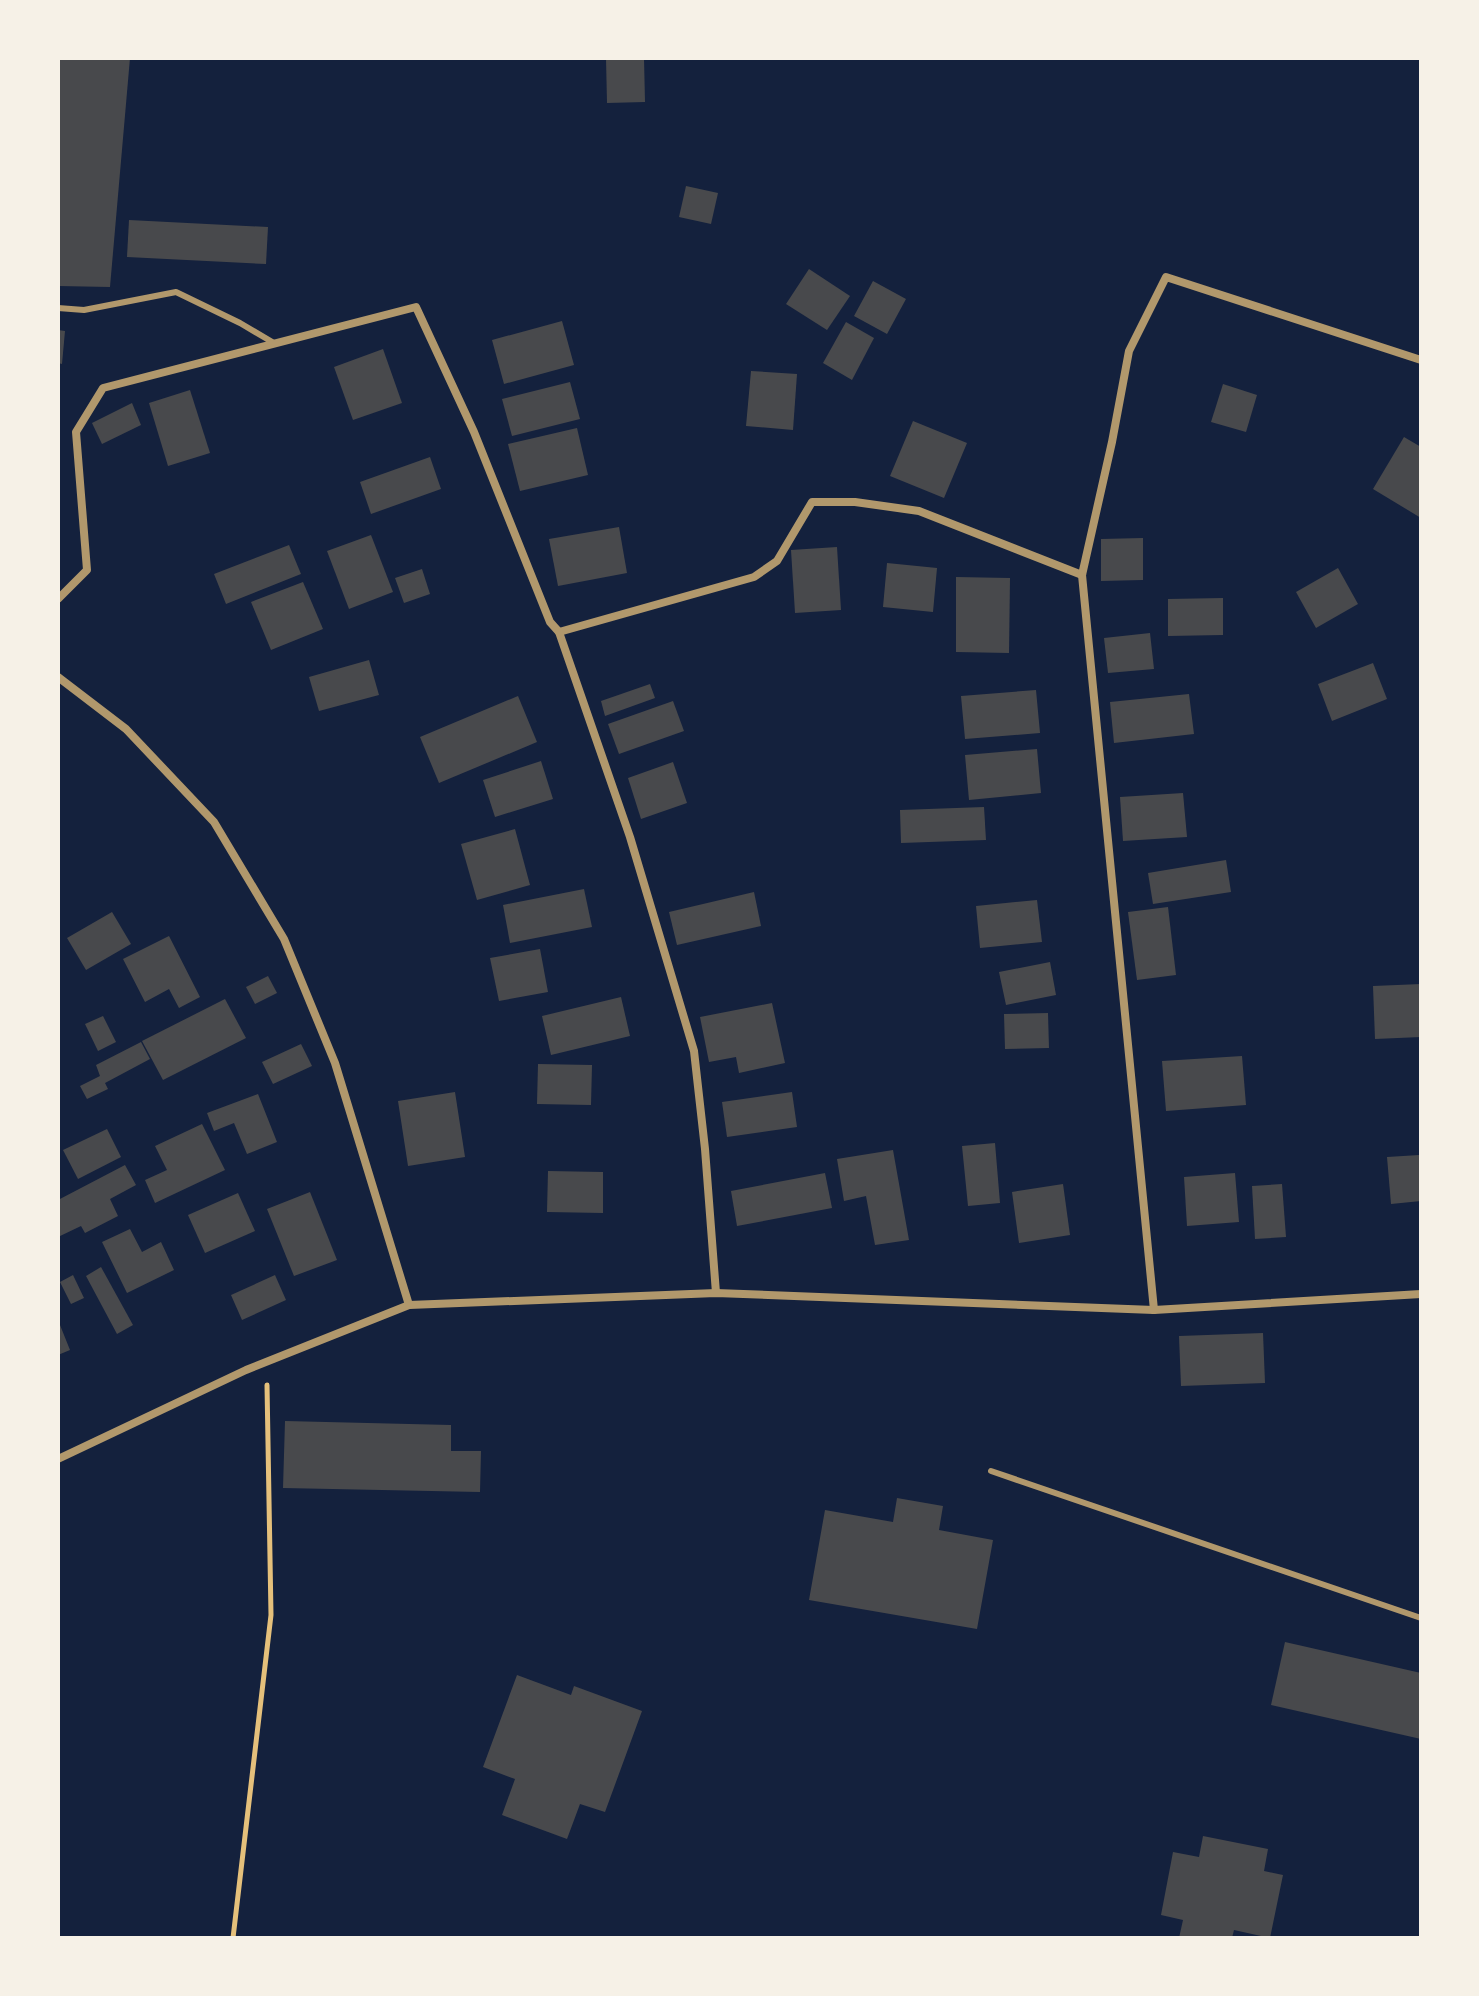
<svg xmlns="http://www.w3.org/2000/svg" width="1479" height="1996" viewBox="0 0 1479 1996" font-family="'Work Sans',sans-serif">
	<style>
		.building { fill: #48494c }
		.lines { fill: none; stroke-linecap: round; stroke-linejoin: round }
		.path { stroke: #e5c07b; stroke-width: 5 }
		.service { stroke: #b1986c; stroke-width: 6 }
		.minor { stroke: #b1986c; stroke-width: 8 }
	</style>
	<rect width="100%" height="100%" fill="#14213d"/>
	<g class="building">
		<polygon points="58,58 130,58 110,287 58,286"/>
		<polygon points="606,58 644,58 645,102 607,103"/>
		<polygon points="686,186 718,193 711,224 679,217"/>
		<polygon points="129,220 268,227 266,264 127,257"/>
		<polygon points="809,269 850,296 827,330 786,304"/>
		<polygon points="873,281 906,299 887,334 854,316"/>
		<polygon points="562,321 574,365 504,384 492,340"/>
		<polygon points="846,322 874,338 852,380 823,363"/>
		<polygon points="58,330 65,331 62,364 58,363"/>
		<polygon points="383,349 402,403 353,420 334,367"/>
		<polygon points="751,371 797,374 793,430 746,426"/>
		<polygon points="570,382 580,419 512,436 502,399"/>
		<polygon points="1223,384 1257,395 1246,432 1211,422"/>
		<polygon points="190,390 210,453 168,466 149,403"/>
		<polygon points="132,403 141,425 102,444 92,423"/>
		<polygon points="913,421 967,443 944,498 890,476"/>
		<polygon points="577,428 588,475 520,491 508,444"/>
		<polygon points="1404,437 1421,447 1421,518 1373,489"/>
		<polygon points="430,457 441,489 371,514 360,482"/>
		<polygon points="619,527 627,573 558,586 549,539"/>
		<polygon points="371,535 393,592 349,609 327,551"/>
		<polygon points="1143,538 1143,580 1101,581 1101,539"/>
		<polygon points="289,545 301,574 226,604 214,574"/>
		<polygon points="837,547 841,610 795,613 791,550"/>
		<polygon points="887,563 937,568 933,612 883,607"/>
		<polygon points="1338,568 1358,604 1316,628 1296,592"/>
		<polygon points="422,569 430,594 404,603 395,578"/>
		<polygon points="956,577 1010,578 1009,653 956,652"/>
		<polygon points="303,582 323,629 271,650 251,602"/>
		<polygon points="1223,598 1223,635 1168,636 1168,599"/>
		<polygon points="1150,633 1154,669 1108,673 1104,638"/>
		<polygon points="369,660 379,695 319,711 309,677"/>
		<polygon points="1373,663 1387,699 1332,721 1318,684"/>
		<polygon points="650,684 655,698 605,716 601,701"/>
		<polygon points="1036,690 1040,733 965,739 961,696"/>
		<polygon points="1189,694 1194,734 1114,743 1110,702"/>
		<polygon points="518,696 537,742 439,783 420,737"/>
		<polygon points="673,701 684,731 619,754 608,724"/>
		<polygon points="1037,749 1041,793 969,800 965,755"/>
		<polygon points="541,761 553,799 495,817 483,780"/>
		<polygon points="673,762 687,803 641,819 628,778"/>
		<polygon points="1183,793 1187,837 1123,841 1120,797"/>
		<polygon points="984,807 986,840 901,843 900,810"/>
		<polygon points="515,829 530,885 477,900 461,844"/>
		<polygon points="1226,860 1231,892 1153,904 1148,873"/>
		<polygon points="584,889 592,927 510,943 503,905"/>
		<polygon points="754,892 761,926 677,945 669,912"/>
		<polygon points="1037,900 1042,942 980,948 976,906"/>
		<polygon points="1168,907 1176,975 1137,980 1128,912"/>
		<polygon points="112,912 131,944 86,970 67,938"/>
		<polygon points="169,936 200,997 179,1008 169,989 145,1002 123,959"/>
		<polygon points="540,949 548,992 499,1001 490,958"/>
		<polygon points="1050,962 1056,995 1006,1005 999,972"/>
		<polygon points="268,976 277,993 255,1004 246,987"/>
		<polygon points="1421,984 1421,1037 1375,1039 1373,986"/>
		<polygon points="621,997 630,1036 551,1055 542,1016"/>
		<polygon points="225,999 246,1038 163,1080 142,1041"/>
		<polygon points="772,1003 785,1063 739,1073 736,1057 709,1062 700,1017"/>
		<polygon points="1048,1013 1049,1048 1005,1049 1004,1014"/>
		<polygon points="103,1016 116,1042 98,1051 85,1024"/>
		<polygon points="141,1042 150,1059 105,1083 108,1089 87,1099 80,1086 100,1076 96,1065"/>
		<polygon points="301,1044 312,1066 273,1084 262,1062"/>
		<polygon points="1242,1056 1246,1105 1166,1111 1162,1061"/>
		<polygon points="538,1064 592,1065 591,1105 537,1104"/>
		<polygon points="455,1092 465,1157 408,1166 398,1101"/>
		<polygon points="792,1092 797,1127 727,1137 722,1102"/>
		<polygon points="258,1094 277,1142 247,1154 234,1123 214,1131 207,1113"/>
		<polygon points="202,1124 225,1170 155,1203 145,1180 167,1170 155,1146"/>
		<polygon points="107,1129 121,1157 78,1179 63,1150"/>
		<polygon points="995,1143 1000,1203 968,1206 962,1146"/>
		<polygon points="893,1150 909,1240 875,1245 866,1196 844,1201 837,1159"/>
		<polygon points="1419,1155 1421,1201 1391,1204 1387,1157"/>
		<polygon points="125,1165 136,1185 110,1199 118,1216 85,1233 81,1226 58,1237 58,1200"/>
		<polygon points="548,1171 603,1172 603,1213 547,1212"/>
		<polygon points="825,1173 832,1208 737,1226 731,1191"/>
		<polygon points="1235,1173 1239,1222 1187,1226 1184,1177"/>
		<polygon points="1063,1184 1070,1235 1019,1243 1012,1192"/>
		<polygon points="1282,1184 1286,1237 1255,1239 1252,1186"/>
		<polygon points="310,1192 337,1260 294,1276 267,1209"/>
		<polygon points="238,1193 255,1231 205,1253 188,1215"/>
		<polygon points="130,1229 142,1252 161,1242 174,1270 127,1293 102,1242"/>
		<polygon points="101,1267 133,1325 117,1334 86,1276"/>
		<polygon points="73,1275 84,1298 71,1304 60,1282"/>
		<polygon points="275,1275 286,1300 242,1320 231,1295"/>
		<polygon points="58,1320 70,1350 58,1355"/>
		<polygon points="1263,1333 1265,1383 1181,1386 1179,1336"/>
		<polygon points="285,1421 451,1425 451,1451 481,1451 480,1492 283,1488"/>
		<polygon points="897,1498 943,1506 939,1530 993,1540 977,1629 809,1600 825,1510 893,1522"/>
		<polygon points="1285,1642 1421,1673 1421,1739 1271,1705"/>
		<polygon points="517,1675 571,1695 574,1686 642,1711 605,1812 580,1804 567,1839 502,1815 515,1779 483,1767"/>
		<polygon points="1203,1836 1268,1849 1264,1871 1283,1875 1270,1938 1234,1930 1232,1938 1179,1938 1183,1920 1161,1915 1173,1852 1199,1857"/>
	</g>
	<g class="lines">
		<polyline class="path" points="233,1938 271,1615 267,1385"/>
		<g class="service">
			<polyline points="58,308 84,310 176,292 240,323 274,343"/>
			<polyline points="991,1471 1421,1618"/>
		</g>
		<g class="minor">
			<polyline points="58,599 87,570 76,432 103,388 416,307 474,432 550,622 559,632 630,837 694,1051 705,1149 716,1293"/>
			<polyline points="559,632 754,577 777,561 812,502 855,502 919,511 1082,575"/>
			<polyline points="58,677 126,729 214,822 284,939 335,1063 409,1305"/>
			<polyline points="1154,1310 1082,575 1112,442 1129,351 1166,277 1421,360"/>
			<polyline points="58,1459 246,1370 409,1305 716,1293 1154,1310 1421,1294"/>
		</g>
	</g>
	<rect width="1479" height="1996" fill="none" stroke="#f6f1e7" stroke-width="120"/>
</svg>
